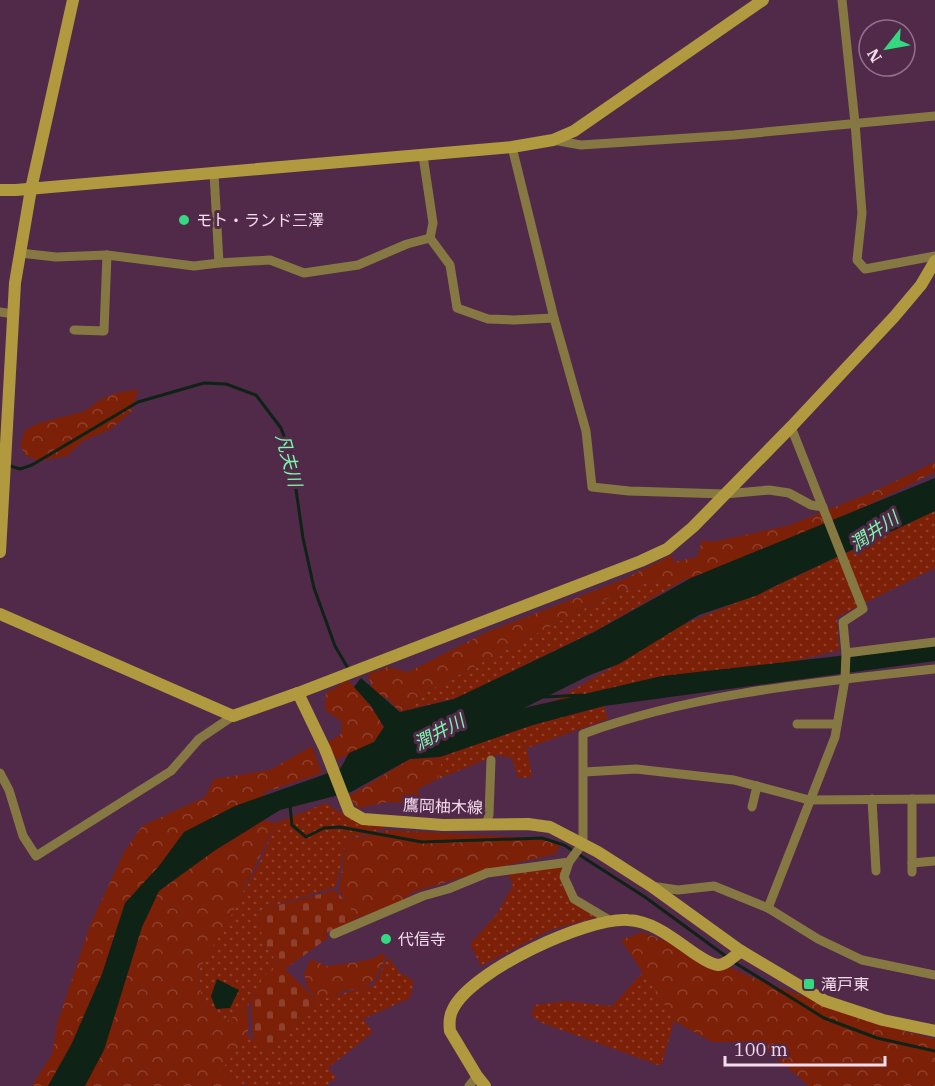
<svg xmlns="http://www.w3.org/2000/svg" width="935" height="1086" viewBox="0 0 935 1086" font-family="'IBM Plex Serif','Noto Sans JP',serif">
	<style>
		.grass { fill: url(#grass-dots) }
		.forest { fill: url(#forest-crowns) }
		.cemetery { fill: url(#cemetery-stones) }
		.water { fill: #0f2216 }
		.lines { fill: none; stroke-linecap: round; stroke-linejoin: round }
		.stream { stroke: #0f2216; stroke-width: 3 }
		.street { stroke: #867842; stroke-width: 9 }
		.secondary { stroke: #b1993f; stroke-width: 12 }
		.poi-dot { fill: #34d881; stroke: #512a49; stroke-width: 2 }
		.labels { text-anchor: middle; dominant-baseline: central; stroke-width: 6; stroke-linejoin: round; paint-order: stroke }
		.poi-label { font-size: 16px; fill: #f4dbee; stroke: #512a49; text-anchor: start }
		.street-label { font-size: 16px; fill: #f4dbee; stroke: #512a49 }
		.water-label { font-size: 18px; font-style: italic; fill: #7bf9ab; stroke: #512a49 }
	</style>
	<defs>
		<pattern id="grass-dots" width="8" height="8" patternUnits="userSpaceOnUse" patternTransform="scale(1.5)"><rect width="8" height="8" fill="#7c2008"/><path d="M2 2h.1M6 6h.1" fill="none" stroke="#8f402c" stroke-width="1.8" stroke-linecap="round"/></pattern>
		<pattern id="forest-crowns" width="20" height="18" patternUnits="userSpaceOnUse" patternTransform="scale(1.5)"><rect width="20" height="18" fill="#7c2008"/><path d="M2 6a3 3 0 1 1 6 0M12 15a3 3 0 1 1 6 0" fill="none" stroke="#8f402c"/></pattern>
		<pattern id="cemetery-stones" width="16" height="16" patternUnits="userSpaceOnUse" patternTransform="scale(1.5)"><rect width="16" height="16" fill="#7c2008"/><path d="M2 7V4a2 2 0 0 1 4 0v3zM10 15v-3a2 2 0 0 1 4 0v3z" fill="#8f402c"/></pattern>
	</defs>
	<rect width="100%" height="100%" fill="#512a49"/>
	<g class="grass">
		<polygon points="935,511 935,568 837,617 839,650 766,668 546,706 651,644 671,629 765,591"/>
		<polygon points="687,578 597,630 459,697 400,712 417,697 581,610 642,584"/>
		<polygon points="604,706 608,719 527,748 532,777 518,778 512,758 497,755 438,779 440,757 517,729"/>
		<polygon points="326,803 350,819 390,826 346,841 336,887 257,911 265,944 278,964 255,991 248,1006 227,1021 203,1007 198,971 260,862 276,823"/>
		<polygon points="563,863 564,887 597,917 550,930 481,966 470,944 497,914 513,885 506,870"/>
		<polygon points="388,957 400,973 414,981 410,998 363,1019 373,1032 328,1068 336,1078 326,1086 247,1086 218,1073 248,1036 267,1053 317,1000 374,985"/>
		<polygon points="643,972 675,1019 661,1066 542,1023 532,1016 534,1005 566,1001 612,1006"/>
	</g>
	<g class="forest">
		<polygon points="138,389 132,411 111,429 83,441 67,456 39,461 26,456 20,445 25,430 39,423 85,411 101,399 116,393"/>
		<polygon points="935,462 935,472 804,537 691,578 642,584 585,608 417,697 400,712 387,698 374,694 368,674 388,667 408,672 487,632 624,579 672,555 674,562 697,557 702,540 713,542 790,525 877,490"/>
		<polygon points="348,680 376,712 384,728 377,741 337,760 327,743 342,733 341,721 325,710 326,693"/>
		<polygon points="312,746 322,773 265,792 257,819 276,823 230,918 198,971 203,1007 227,1021 248,1006 248,1036 219,1073 244,1084 242,1086 32,1086 52,1054 57,1024 90,925 124,852 142,826 205,797 214,779 270,770"/>
		<polygon points="440,757 441,766 438,779 418,789 420,804 389,802 357,808 349,796 410,759"/>
		<polygon points="388,830 535,838 561,844 555,854 483,871 413,892 403,900 356,919 339,890 346,841"/>
		<polygon points="642,932 687,949 766,983 907,1032 935,1039 935,1086 809,1086 758,1042 712,1042 677,1023 621,940"/>
		<polygon points="384,953 385,960 374,980 364,988 342,991 332,997 317,1000 307,987 304,973 311,959 326,966 357,962 374,958"/>
	</g>
	<polygon class="cemetery" points="335,890 347,903 356,919 326,933 328,938 285,969 317,1000 267,1053 253,1041 251,1001 260,980 278,964 263,940 257,911"/>
	<g class="water">
		<polygon points="935,478 935,511 773,587 758,595 699,615 619,664 590,675 524,708 662,676 935,645 935,661 604,706 533,725 440,757 410,759 351,792 280,810 214,851 159,891 142,927 104,1050 85,1086 48,1086 72,1043 102,974 125,903 159,866 184,832 235,806 340,769 349,753 374,742 384,727 371,706 354,687 361,678 400,712 454,699 594,632 691,578"/>
		<polygon points="217,979 239,990 230,1008 216,1009 211,996"/>
	</g>
	<g class="lines">
		<g class="stream">
			<polyline points="7,465 20,469 32,465 138,402 204,383 226,384 256,395 281,428 291,455 303,538 314,588 335,646 349,670"/>
			<polyline points="544,697 582,695"/>
			<polyline points="290,806 292,825 306,837 324,828 340,827 422,842 542,838 564,845 645,897 727,957"/>
			<polyline points="732,961 824,1018 877,1038 935,1051"/>
		</g>
		<g class="street">
			<polyline points="842,0 855,123 862,213 857,260 865,269 935,256"/>
			<polyline points="553,140 581,145 734,135 935,116"/>
			<polyline points="512,147 554,318 586,431 592,487 629,491 725,494 769,490 789,493 811,505 823,507"/>
			<polyline points="423,156 433,223 430,238 450,265 457,308 488,319 514,320 554,318"/>
			<polyline points="214,173 219,263 270,260 304,273 358,265 407,244 430,238"/>
			<polyline points="20,253 56,257 107,255 194,266 219,263"/>
			<polyline points="0,312 13,314"/>
			<polyline points="74,330 104,331 107,255"/>
			<polyline points="846,653 935,642"/>
			<polyline points="797,724 837,724"/>
			<polyline points="584,772 636,769 734,780 809,800 935,799"/>
			<polyline points="0,773 9,790 23,836 36,856 171,771 199,739 233,716"/>
			<polyline points="872,799 876,871"/>
			<polyline points="912,799 912,872"/>
			<polyline points="752,807 757,786"/>
			<polyline points="486,825 489,815 491,760"/>
			<polyline points="569,862 564,877 574,899 611,921"/>
			<polyline points="912,863 935,861"/>
			<polyline points="651,886 678,890 714,886 768,908 818,939 862,960 935,975"/>
			<polyline points="768,908 835,737 845,679 846,653 843,622 863,609 791,427"/>
			<path d="M334 934 423 896 448 889 487 873 569 862 583 843V734C694 693 818 682 935 669"/>
			<polyline points="469,1086 477,1076"/>
		</g>
		<g class="secondary">
			<polyline points="0,190 16,190 512,147 553,140 574,131 763,0"/>
			<polyline points="0,552 15,283 31,189 73,0"/>
			<polyline points="0,614 233,716 298,693 325,749 349,811 363,819 443,825 528,824 550,827 598,852 651,886 741,951 825,1001 883,1020 935,1031"/>
			<polyline points="298,693 641,561 667,549 693,527 791,427 894,317 921,285 935,261"/>
			<path d="M485 1086 477 1076 450 1031C449 1023 449 1016 453 1009 471 971 587 917 628 920 654 921 676 941 697 955 703 959 710 964 718 965 726 965 734 956 741 951"/>
		</g>
	</g>
	<g class="poi-dot">
		<circle cx="184" cy="220" r="6"/>
		<circle cx="386" cy="939" r="6"/>
		<rect x="803" y="978" width="12" height="12" rx="3"/>
	</g>
	<g class="labels">
		<g class="poi-label">
			<text x="196" y="220">モト・ランド三澤</text>
			<text x="398" y="939">代信寺</text>
			<text x="821" y="984">滝戸東</text>
		</g>
		<g class="street-label">
			<text transform="translate(443 806) rotate(2)">鷹岡柚木線</text>
		</g>
		<g class="water-label">
			<text transform="translate(289 460) rotate(75)">凡夫川</text>
			<text transform="translate(874 531) rotate(-34)">潤井川</text>
			<text transform="translate(439 732) rotate(-28)">潤井川</text>
		</g>
	</g>
	<g transform="translate(887 48) rotate(239)"><circle r="28" fill="#512a49" stroke="#92718b" stroke-width="1.5"/>
	<path d="M0-4.5L10 22L0 15L-10 22Z" fill="#34d881"/>
	<text y="-9" font-size="16" font-weight="bold" text-anchor="middle" fill="#f4dbee">N</text>
	</g>
	<path d="M725 1056v9h160v-9" fill="none" stroke="#f4dbee" stroke-width="3"/>
	<text x="734" y="1056" font-size="18" fill="#f4dbee" stroke="#512a49" stroke-width="4.5" paint-order="stroke">100 m</text>
</svg>
